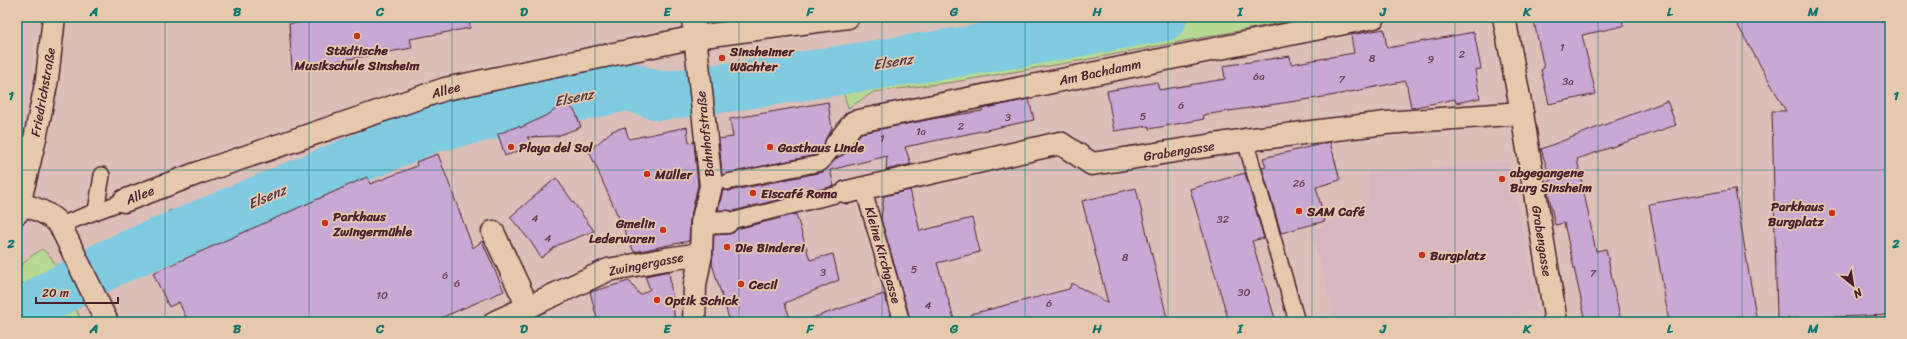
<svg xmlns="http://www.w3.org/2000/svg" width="1907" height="339" viewBox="0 0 1907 339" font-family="Sriracha,sans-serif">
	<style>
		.built { fill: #d7b8c1 }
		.green { fill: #b8d993; stroke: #817c5f }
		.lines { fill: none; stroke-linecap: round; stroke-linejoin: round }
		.stream { stroke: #6a8698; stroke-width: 8 }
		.river { stroke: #80cbe0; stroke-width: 49 }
		.building { fill: #c8a9d4; stroke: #4a1f2b }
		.service-casing { stroke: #4a1f2b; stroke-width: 18 }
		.pedestrian-casing { stroke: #4a1f2b; stroke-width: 25 }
		.minor-casing { stroke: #4a1f2b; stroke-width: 25 }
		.secondary-casing { stroke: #4a1f2b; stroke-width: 25 }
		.service { stroke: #e6c9ad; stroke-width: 15 }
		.pedestrian { stroke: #e6c9ad; stroke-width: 22 }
		.minor { stroke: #e6c9ad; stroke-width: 22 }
		.secondary { stroke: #e6c9ad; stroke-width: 22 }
		.grid { fill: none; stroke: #0f766e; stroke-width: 1; stroke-opacity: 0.55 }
		.poi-dot { fill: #c8321e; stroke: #e6c9ad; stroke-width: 1.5 }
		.labels { text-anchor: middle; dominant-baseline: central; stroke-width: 3.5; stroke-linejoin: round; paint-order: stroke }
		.number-label { font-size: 11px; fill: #6a4255 }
		.poi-label { font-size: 13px; font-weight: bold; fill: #4a1f2b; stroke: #e6c9ad; text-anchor: start }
		.street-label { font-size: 13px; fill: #4a1f2b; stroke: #e6c9ad }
		.water-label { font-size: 14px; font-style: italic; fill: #523946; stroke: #e6c9ad }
		.neatline { fill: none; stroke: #0f766e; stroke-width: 1.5 }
		.grid-label { font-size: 13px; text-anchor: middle; font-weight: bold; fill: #0f766e }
	</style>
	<rect width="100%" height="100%" fill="#ddbfb9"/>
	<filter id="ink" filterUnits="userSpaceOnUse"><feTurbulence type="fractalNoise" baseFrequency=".025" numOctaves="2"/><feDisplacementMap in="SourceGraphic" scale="8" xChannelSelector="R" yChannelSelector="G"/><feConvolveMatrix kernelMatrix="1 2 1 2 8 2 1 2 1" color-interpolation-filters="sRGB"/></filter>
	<g filter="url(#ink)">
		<polygon class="built" points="1509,162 1538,309 1485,322 1316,322 1316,319 1334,314 1311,230 1363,208 1368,201 1368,172"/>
		<g class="green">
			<polygon points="1033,17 1312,17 1084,60 954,82 874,92 848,108 843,92 718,112 715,71 847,52"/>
			<path d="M42 249 50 256 59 271 46 281 17 319V290L21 292 25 285 17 277C17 265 33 255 42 249Z"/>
			<polygon points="72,300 82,322 47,322 50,319 53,308"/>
		</g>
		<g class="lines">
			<polyline class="stream" points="171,214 188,231"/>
			<polyline class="river" points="26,322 43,300 112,262 432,128 628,86 659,96 730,87 1018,43 1163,17"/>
		</g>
		<g class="building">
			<polygon points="331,17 469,17 470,28 410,39 412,48 292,69 289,24"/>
			<polygon points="1533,17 1622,17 1623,26 1582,35 1596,94 1549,104 1541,70 1544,68"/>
			<polygon points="1733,17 1890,17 1890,315 1777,319 1772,111 1786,111"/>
			<polygon points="1384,29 1387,48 1474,32 1481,69 1475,70 1480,98 1456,103 1455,99 1411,108 1406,81 1330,96 1203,115 1204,119 1149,129 1149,126 1114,131 1107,91 1157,82 1159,90 1225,79 1223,66 1290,56 1291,64 1354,53 1351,35"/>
			<polygon points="1029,99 1034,120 905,147 911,164 886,170 887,156 830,170 834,186 733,211 718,210 723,190 729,191 823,172 838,157 846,153 861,133 937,118 982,111 982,109"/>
			<polygon points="1667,101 1676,125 1577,159 1596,251 1606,249 1621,322 1586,322 1564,223 1555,225 1546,182 1551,181 1541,149"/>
			<polygon points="828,102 832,129 826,138 824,146 816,155 722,175 719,139 733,137 730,119"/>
			<polygon points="560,106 569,106 575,111 581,127 557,136 527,137 533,145 505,156 498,134 519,126 520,128 549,114"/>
			<polygon points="625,127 629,139 687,127 689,143 694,142 698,185 690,220 689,241 634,252 589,151 612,131"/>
			<polygon points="1330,142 1340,180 1316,187 1325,221 1281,233 1262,168 1266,167 1263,158"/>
			<polygon points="438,154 473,248 482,241 504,291 431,322 188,322 179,302 169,307 153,273 367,177 370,184 417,166 416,162"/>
			<polygon points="1245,173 1264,238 1252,241 1276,322 1229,322 1190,189"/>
			<polygon points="556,178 594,231 558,245 541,258 531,242 510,217"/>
			<polygon points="1136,188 1168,322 972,322 971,314 1069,289 1072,283 1108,303 1082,201"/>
			<polygon points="1735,189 1757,322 1669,322 1649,204"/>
			<polygon points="910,190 920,231 972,218 980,252 937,263 955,322 911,322 881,219 884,196"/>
			<polygon points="796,214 810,260 833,254 839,280 785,303 791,322 730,322 712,264 714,235 728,234 733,233 737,229"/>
			<polygon points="669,271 675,322 598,322 590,292 629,281 640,295 650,289 645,276"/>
			<polygon points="884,294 893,322 812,322 812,318"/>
		</g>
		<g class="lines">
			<defs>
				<g id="service">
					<polyline points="1245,140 1297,322"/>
					<polyline points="727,182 821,163 836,145"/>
					<polyline points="863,188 902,322"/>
					<polyline points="96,211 102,175"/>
					<polyline points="727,222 847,192"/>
					<polyline points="60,225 124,201"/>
				</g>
				<g id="pedestrian">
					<polyline points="693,17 711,186 702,223 701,254 695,285 694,322"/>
					<polyline points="124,201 201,172 445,89 696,37 848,17"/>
					<polyline points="702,223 727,222"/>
					<polyline points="667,259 701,254"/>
				</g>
				<g id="minor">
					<polyline points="1504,17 1522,113 1556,322"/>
					<polyline points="836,145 854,122 1374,17"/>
					<polyline points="847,192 1060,143 1092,164 1245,140 1386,123 1522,113"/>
					<path d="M20 204C35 208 49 213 60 225L107 322"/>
					<polyline points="493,232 528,307"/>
					<polyline points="495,322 608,270 667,259"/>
				</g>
				<polyline id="secondary" points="17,213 36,134 47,79 54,17"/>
			</defs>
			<use href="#service" class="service-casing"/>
			<use href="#pedestrian" class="pedestrian-casing"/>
			<use href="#minor" class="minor-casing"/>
			<use href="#secondary" class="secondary-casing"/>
			<use href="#service" class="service"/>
			<use href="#pedestrian" class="pedestrian"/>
			<use href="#minor" class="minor"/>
			<use href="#secondary" class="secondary"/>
		</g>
	</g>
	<path class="grid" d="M165 17V322M309 17V322M452 17V322M595 17V322M739 17V322M882 17V322M1025 17V322M1168 17V322M1312 17V322M1455 17V322M1598 17V322M1742 17V322M17 170H1890"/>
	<g class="poi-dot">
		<circle cx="357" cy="36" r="4"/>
		<circle cx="722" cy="58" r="4"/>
		<circle cx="511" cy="147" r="4"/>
		<circle cx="770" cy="147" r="4"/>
		<circle cx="647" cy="174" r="4"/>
		<circle cx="1502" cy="179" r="4"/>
		<circle cx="753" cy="193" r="4"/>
		<circle cx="1299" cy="211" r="4"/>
		<circle cx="1832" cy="213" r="4"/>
		<circle cx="325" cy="223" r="4"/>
		<circle cx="663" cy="230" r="4"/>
		<circle cx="727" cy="247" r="4"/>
		<circle cx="1422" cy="255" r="4"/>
		<circle cx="741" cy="284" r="4"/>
		<circle cx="657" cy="300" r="4"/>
	</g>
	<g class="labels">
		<g class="number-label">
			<text x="1562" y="47">1</text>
			<text x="1462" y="54">2</text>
			<text x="1372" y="58">8</text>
			<text x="1431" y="59">9</text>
			<text x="1259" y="76">6a</text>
			<text x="1342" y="79">7</text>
			<text x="1568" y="81">3a</text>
			<text x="1181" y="105">6</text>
			<text x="1143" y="116">5</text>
			<text x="1008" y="117">3</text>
			<text x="961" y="126">2</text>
			<text x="921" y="131">1a</text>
			<text x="882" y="138">1</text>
			<text x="1299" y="183">26</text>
			<text x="535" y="218">4</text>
			<text x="1223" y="219">32</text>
			<text x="548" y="238">4</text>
			<text x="1125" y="257">8</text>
			<text x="914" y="269">5</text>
			<text x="823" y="272">3</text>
			<text x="1593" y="273">7</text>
			<text x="445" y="275">6</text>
			<text x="457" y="283">6</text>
			<text x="1244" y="292">30</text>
			<text x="382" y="295">10</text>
			<text x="1049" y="303">6</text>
			<text x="928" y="305">4</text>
		</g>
		<g class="poi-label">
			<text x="357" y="50" text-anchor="middle">Städtische<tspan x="357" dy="15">Musikschule Sinsheim</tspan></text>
			<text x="730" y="51">Sinsheimer<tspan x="730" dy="15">Wächter</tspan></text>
			<text x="519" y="147">Playa del Sol</text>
			<text x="778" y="147">Gasthaus Linde</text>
			<text x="1510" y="172">abgegangene<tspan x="1510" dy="15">Burg Sinsheim</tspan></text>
			<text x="655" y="174">Müller</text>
			<text x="761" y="193">Eiscafé Roma</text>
			<text x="1824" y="206" text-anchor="end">Parkhaus<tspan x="1824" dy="15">Burgplatz</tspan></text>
			<text x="1307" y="211">SAM Café</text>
			<text x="333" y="216">Parkhaus<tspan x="333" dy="15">Zwingermühle</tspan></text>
			<text x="655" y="223" text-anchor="end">Gmelin<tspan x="655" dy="15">Lederwaren</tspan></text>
			<text x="735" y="247">Die Binderei</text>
			<text x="1430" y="255">Burgplatz</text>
			<text x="749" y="284">Cecil</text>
			<text x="665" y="300">Optik Schick</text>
		</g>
		<g class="street-label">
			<text transform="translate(1100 72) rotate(-12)">Am Bachdamm</text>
			<text transform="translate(446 90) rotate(-15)">Allee</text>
			<text transform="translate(43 92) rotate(-80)">Friedrichstraße</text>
			<text transform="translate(705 134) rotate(-96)">Bahnhofstraße</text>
			<text transform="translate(1179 151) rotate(-9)">Grabengasse</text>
			<text transform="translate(140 195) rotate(-21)">Allee</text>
			<text transform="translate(1542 241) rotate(81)">Grabengasse</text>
			<text transform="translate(883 255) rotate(74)">Kleine Kirchgasse</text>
			<text transform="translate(646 264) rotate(-11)">Zwingergasse</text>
		</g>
		<g class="water-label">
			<text transform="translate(893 62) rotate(-9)">Elsenz</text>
			<text transform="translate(574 98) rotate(-12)">Elsenz</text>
			<text transform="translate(267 197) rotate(-23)">Elsenz</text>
		</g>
	</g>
	<rect width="1907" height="339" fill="none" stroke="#e6c9ad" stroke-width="44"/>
	<g transform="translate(1853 285) rotate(150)" stroke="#e6c9ad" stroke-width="3" paint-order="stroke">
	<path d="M0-3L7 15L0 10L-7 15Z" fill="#4a1f2b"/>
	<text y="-6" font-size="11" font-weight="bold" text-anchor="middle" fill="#4a1f2b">N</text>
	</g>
	<path d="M36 297v6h82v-6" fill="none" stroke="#4a1f2b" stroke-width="2"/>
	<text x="42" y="297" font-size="12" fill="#4a1f2b" stroke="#e6c9ad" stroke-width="3" paint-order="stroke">20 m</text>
	<rect x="22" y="22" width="1863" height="295" class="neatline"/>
	<g class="grid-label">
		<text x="94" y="16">A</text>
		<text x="237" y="16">B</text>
		<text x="380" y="16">C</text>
		<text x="524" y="16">D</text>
		<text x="667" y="16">E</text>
		<text x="810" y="16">F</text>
		<text x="954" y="16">G</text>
		<text x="1097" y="16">H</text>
		<text x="1240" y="16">I</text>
		<text x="1383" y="16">J</text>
		<text x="1527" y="16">K</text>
		<text x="1670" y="16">L</text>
		<text x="1813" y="16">M</text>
		<text x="11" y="100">1</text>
		<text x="1896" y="100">1</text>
		<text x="11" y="248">2</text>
		<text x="1896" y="248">2</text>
		<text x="94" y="333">A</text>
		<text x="237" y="333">B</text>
		<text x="380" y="333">C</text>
		<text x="524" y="333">D</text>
		<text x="667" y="333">E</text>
		<text x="810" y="333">F</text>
		<text x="954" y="333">G</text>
		<text x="1097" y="333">H</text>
		<text x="1240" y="333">I</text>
		<text x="1383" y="333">J</text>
		<text x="1527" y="333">K</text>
		<text x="1670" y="333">L</text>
		<text x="1813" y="333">M</text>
	</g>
</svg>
